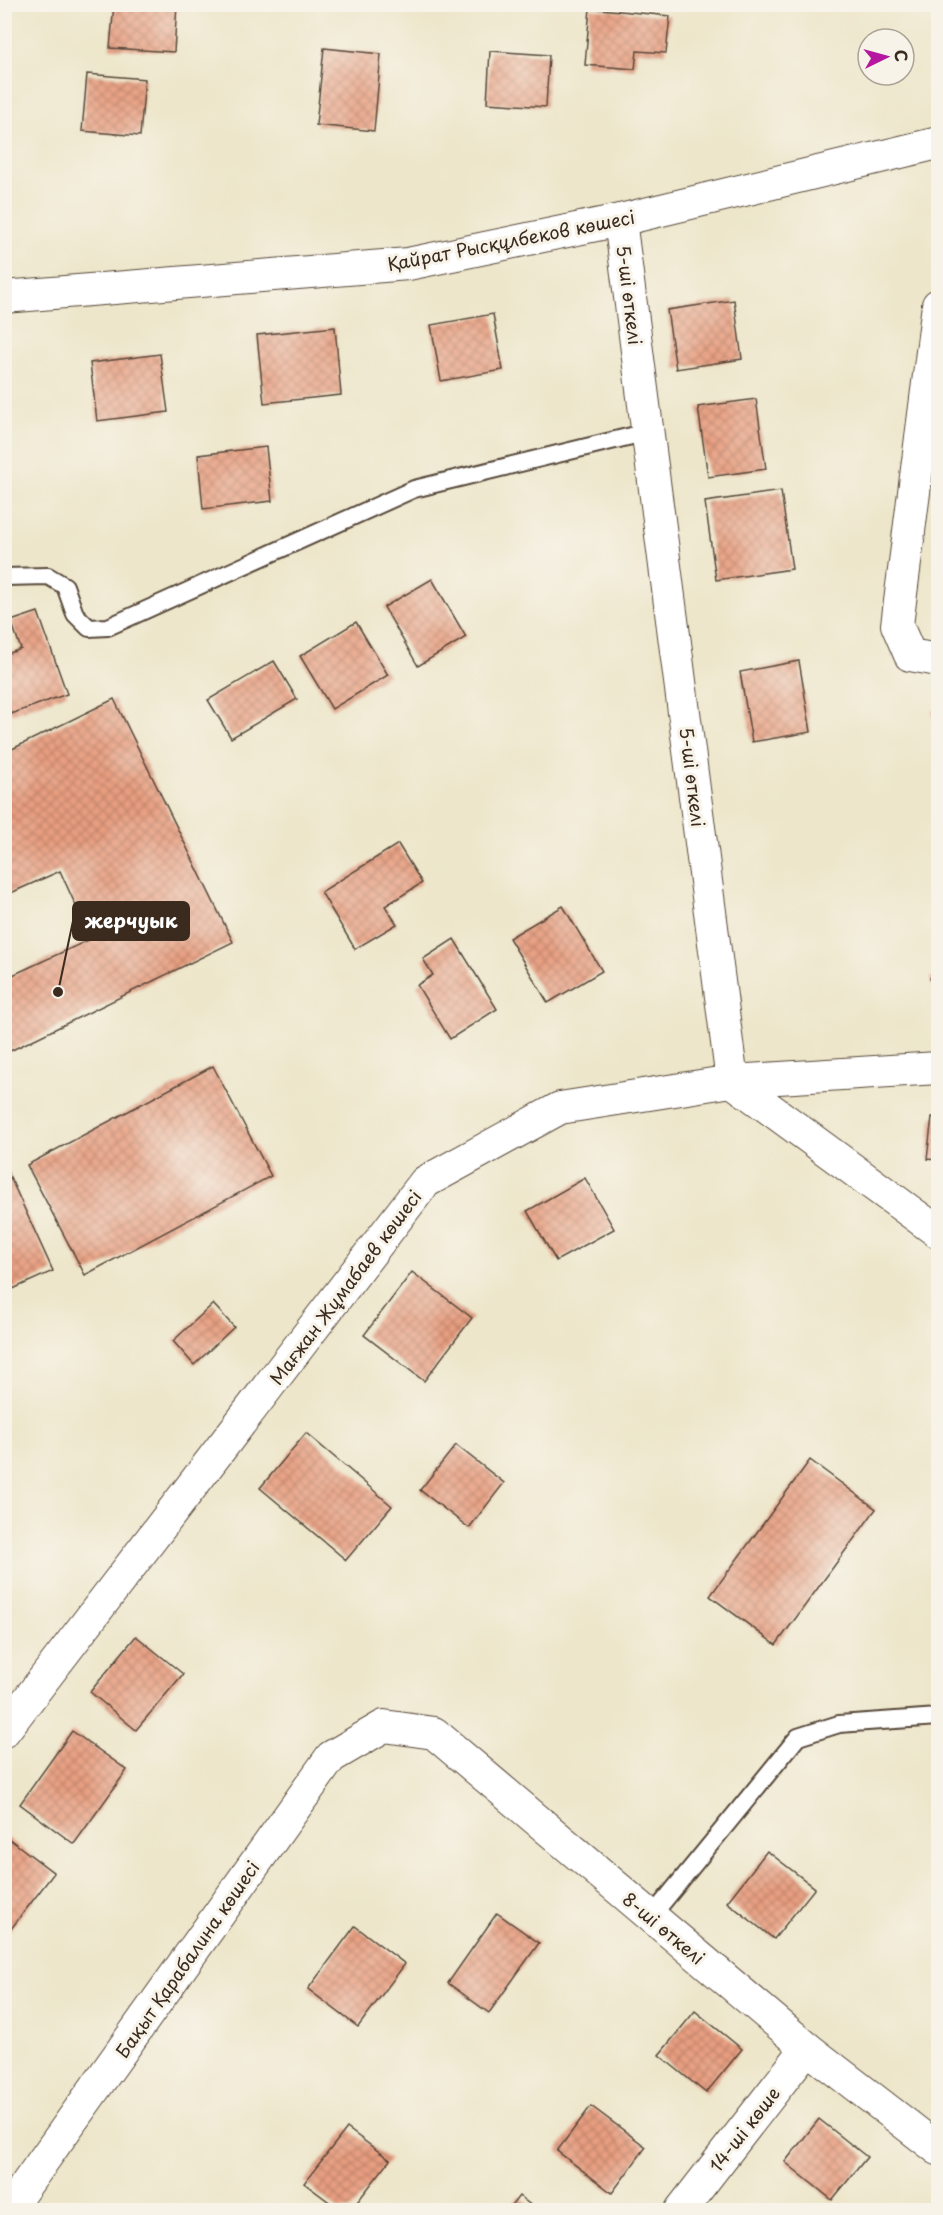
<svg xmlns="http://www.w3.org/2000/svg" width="943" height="2215" viewBox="0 0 943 2215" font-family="'Playpen Sans',sans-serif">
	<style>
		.building { fill: url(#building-cross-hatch) }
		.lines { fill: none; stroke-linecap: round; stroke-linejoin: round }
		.lane-casing { stroke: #564638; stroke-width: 20 }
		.street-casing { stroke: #564638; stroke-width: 34 }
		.lane { stroke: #fff; stroke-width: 16 }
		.street { stroke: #fff; stroke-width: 32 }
		.labels { text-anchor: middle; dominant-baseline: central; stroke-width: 6; stroke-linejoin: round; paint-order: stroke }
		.street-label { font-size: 18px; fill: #3b2a1e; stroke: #f7f3e8 }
		.leader { fill: none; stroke: #3b2a1e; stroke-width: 2 }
		.callout-dot { fill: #3b2a1e; stroke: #f7f3e8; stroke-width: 2 }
		.callout { fill: #3b2a1e; stroke: #3b2a1e; stroke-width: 2 }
		.callout-label { font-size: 20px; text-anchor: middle; font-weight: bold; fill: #fff }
	</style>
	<defs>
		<pattern id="building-cross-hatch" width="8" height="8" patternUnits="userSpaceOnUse" patternTransform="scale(1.5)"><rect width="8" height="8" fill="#e89e80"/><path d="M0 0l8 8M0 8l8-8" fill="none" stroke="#bd8168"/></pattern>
	</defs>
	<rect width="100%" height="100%" fill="#f7f3e8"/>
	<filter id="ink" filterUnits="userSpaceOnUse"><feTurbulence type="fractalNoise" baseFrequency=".0167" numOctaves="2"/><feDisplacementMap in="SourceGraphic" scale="12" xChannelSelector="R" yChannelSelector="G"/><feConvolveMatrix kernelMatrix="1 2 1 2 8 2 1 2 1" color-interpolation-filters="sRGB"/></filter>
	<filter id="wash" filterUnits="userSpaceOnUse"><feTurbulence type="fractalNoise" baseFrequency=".008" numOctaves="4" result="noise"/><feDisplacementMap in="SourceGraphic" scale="24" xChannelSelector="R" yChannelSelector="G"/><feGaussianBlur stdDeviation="1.35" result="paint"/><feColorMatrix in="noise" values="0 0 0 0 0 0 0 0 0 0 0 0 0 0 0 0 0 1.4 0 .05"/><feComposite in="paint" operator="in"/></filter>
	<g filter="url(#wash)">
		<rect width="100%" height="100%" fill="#ede6ca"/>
		<g id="blocks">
			<g class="building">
				<polygon points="114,4 177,4 174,52 110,48"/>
				<polygon points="590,8 670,16 666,53 637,51 635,69 585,65"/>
				<polygon points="324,48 381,54 374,131 316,125"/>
				<polygon points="490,51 549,55 546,107 487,103"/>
				<polygon points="87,74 145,79 140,136 82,131"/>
				<polygon points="734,300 742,359 676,369 667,310"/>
				<polygon points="493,314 503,370 441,381 431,325"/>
				<polygon points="335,327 341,395 264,403 257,335"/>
				<polygon points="160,354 168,412 97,421 90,363"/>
				<polygon points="756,399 766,469 708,477 698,407"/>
				<polygon points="266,447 272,501 203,509 198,455"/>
				<polygon points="781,491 792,569 716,580 705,502"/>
				<polygon points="432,579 466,637 418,666 384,607"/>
				<polygon points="38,612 67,694 11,714 4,695 4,655 21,649 11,621"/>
				<polygon points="356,622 388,675 332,709 300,656"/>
				<polygon points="274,661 297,699 231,738 208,700"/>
				<polygon points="799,661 811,732 752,742 740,672"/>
				<polygon points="114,699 233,942 4,1054 4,979 91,939 60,871 4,896 4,753"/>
				<polygon points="938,710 938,737 932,711"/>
				<polygon points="398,844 422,883 385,906 397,924 355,949 321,892"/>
				<polygon points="563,906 602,971 548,1003 509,938"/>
				<polygon points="454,939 497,1009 450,1039 417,985 433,975 423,959"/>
				<polygon points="938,976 938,1010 930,978"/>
				<polygon points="213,1066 271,1176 85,1275 27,1165"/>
				<polygon points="932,1117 938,1117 938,1160 927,1159"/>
				<polygon points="4,1164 53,1271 4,1293"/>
				<polygon points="585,1178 614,1229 556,1261 527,1211"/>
				<polygon points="412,1272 472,1318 424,1381 364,1335"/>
				<polygon points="213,1304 234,1327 194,1365 173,1341"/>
				<polygon points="306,1433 392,1506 346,1560 260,1488"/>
				<polygon points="456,1445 504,1483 469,1528 420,1490"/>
				<polygon points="810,1460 876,1509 776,1645 710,1596"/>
				<polygon points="136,1636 183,1674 136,1730 90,1692"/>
				<polygon points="72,1731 127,1770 74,1844 20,1804"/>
				<polygon points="8,1838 54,1873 4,1938 4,1842"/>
				<polygon points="767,1851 815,1888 774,1939 727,1902"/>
				<polygon points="497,1913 539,1943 489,2013 448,1983"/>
				<polygon points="355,1926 405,1964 358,2027 308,1989"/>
				<polygon points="695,2011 742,2049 706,2093 659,2055"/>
				<polygon points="591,2106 646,2147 612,2193 557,2151"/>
				<polygon points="819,2119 867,2157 832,2200 785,2162"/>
				<polygon points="347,2128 390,2160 351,2210 340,2210 304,2183"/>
				<polygon points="519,2196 537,2210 508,2210"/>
			</g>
		</g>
	</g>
	<g filter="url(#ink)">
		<use href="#blocks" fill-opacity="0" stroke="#564638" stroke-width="1.5"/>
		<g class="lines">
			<defs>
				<g id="lane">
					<polyline points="4,577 48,576 65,586 75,614 89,628 108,627 414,489 648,432"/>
					<polyline points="651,1917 798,1737 839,1724 938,1717"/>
				</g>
				<g id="street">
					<polyline points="620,220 732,1081 938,1232"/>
					<polyline points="4,297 408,264 620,220 938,143"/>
					<polyline points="938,305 897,625 910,655 938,660"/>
					<polyline points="4,1731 425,1182 560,1108 732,1081 938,1068"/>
					<polyline points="8,2210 331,1757 384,1726 434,1733 807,2048 938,2149"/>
					<polyline points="681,2210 807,2048"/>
				</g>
			</defs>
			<use href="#lane" class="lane-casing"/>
			<use href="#street" class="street-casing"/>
			<use href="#lane" class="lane"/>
			<use href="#street" class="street"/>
		</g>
	</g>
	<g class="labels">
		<g class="street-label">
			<text transform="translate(511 240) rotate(-11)">Қайрат Рысқұлбеков көшесі</text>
			<text transform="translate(630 295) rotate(83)">5-ші өткелі</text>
			<text transform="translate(693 777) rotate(83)">5-ші өткелі</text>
			<text transform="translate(345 1287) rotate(-53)">Мағжан Жұмабаев көшесі</text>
			<text transform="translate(664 1928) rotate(40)">8-ші өткелі</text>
			<text transform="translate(187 1959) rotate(-55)">Бақыт Қарабалина көшесі</text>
			<text transform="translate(744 2129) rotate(-52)">14-ші көше</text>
		</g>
	</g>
	<path class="leader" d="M58 992L73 921"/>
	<circle class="callout-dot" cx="58" cy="992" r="6"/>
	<rect class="callout" x="73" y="902" width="116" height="38" rx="6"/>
	<g class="callout-label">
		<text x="131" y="928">жерчуык</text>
	</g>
	<rect width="943" height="2215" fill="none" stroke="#f7f3e8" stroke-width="24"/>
	<g transform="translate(886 57) rotate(85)"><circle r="28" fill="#f7f3e8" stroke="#aca397" stroke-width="1.5"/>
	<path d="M0-4.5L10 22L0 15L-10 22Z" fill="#b5179e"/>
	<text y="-9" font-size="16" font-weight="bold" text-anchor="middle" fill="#3b2a1e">С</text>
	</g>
</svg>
